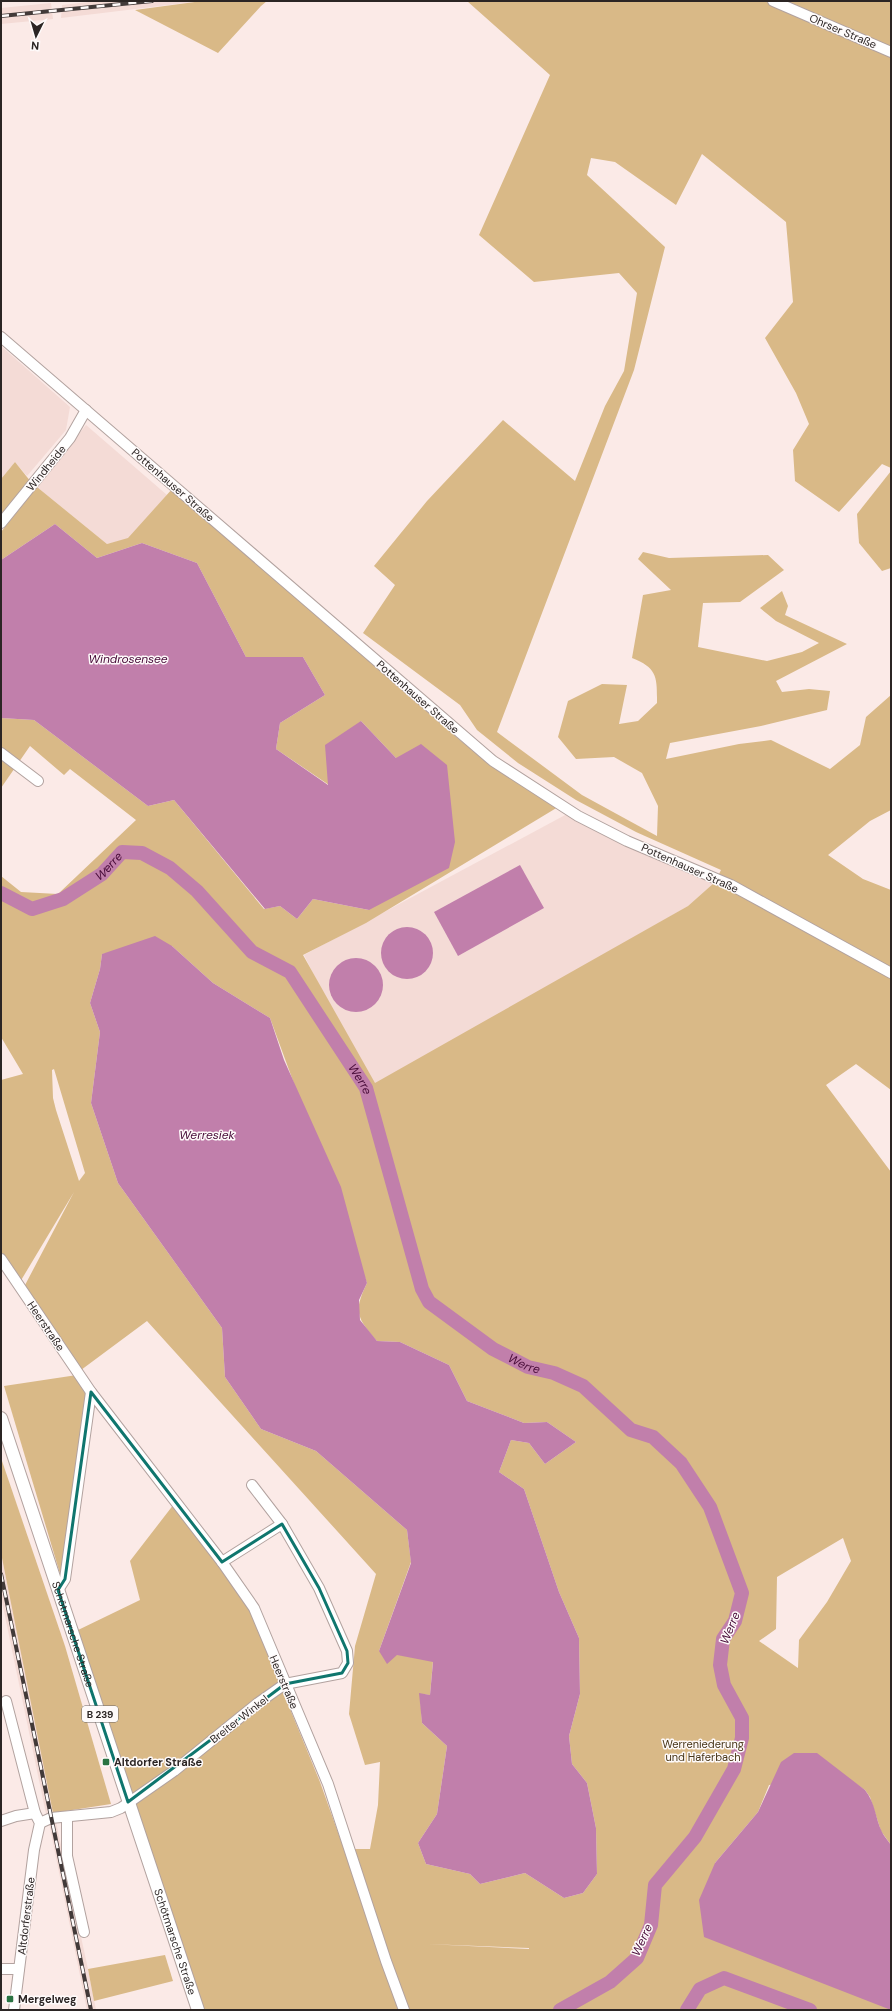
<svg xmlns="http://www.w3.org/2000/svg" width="892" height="2011" viewBox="0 0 892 2011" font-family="'DM Sans',sans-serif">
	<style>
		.built { fill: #f4dbd6 }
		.green { fill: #d9b987; fill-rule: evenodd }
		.water { fill: #c17fab }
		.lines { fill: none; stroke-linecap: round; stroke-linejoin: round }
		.river { stroke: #c17fab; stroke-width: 14 }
		.minor-casing { stroke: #b2a29f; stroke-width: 12 }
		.major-casing { stroke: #b2a29f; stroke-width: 14 }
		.minor { stroke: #fff; stroke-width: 10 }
		.major { stroke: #fff; stroke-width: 12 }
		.rail-casing { stroke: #423a39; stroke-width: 4 }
		.rail { stroke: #fefafa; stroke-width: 2.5; stroke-dasharray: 8; stroke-linecap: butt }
		.marked { fill: none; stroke: #0f766e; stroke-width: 3; stroke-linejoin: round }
		.poi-dot { fill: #297342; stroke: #fefafa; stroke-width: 1.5 }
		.labels { text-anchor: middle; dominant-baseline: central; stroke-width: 3; stroke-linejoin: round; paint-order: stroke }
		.shield { fill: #fefafa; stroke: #6a6564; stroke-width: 1 }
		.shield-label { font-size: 10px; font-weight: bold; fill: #2b2524 }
		.street-label { font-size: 11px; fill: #2b2524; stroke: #fefafa }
		.park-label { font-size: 11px; fill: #473517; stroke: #fefafa }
		.poi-label { font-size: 11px; font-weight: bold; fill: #2b2524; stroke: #fefafa; text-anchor: start }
		.water-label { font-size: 12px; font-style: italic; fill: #480c39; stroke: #fefafa }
	</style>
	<rect width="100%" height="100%" fill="#fbeae7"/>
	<g class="built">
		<polygon points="97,1 202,1 61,18 62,5"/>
		<polygon points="51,3 53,19 1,24 1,8"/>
		<polygon points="1,346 70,407 66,430 27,476 15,462 1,479"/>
		<polygon points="86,425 167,495 128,539 107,544 37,487"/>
		<polygon points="567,814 715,882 688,906 372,1091 304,955"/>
		<polygon points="1,1553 39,1736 53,1813 46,1814 1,1597"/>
		<polygon points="56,1822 88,1969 96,2010 87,2010 49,1823"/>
	</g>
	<g class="green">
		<polygon points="202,1 267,1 261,6 218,53 135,10"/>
		<path d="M467 1H891V468L882 464 839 512 795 481 793 450 809 424 796 393 765 338 793 302 786 222 702 154 676 205 615 162 591 158 587 175 665 247 634 370 497 732 582 795 657 836 658 806 642 773 614 757 576 759 558 737 568 701 602 684 627 685 619 724 638 721 657 703C657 678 658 668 632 658L643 595 671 590 638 559 643 552 669 558 768 555 784 570 740 602 703 603 698 647 767 661 802 652 819 643 776 621 760 608 782 591 788 606 785 615 847 644 776 681 782 692 809 689 830 691 827 710 761 726 670 743 666 759 739 744 771 740 830 769 860 745 866 717 891 695V810L870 821 828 855 863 879 891 890V1090L856 1064 826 1085 891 1172V1845L881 1831 870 1797 865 1790 846 1777 769 1785 758 1812 715 1863 891 2010H203L76 1631 140 1600 130 1561 174 1504 249 1609 320 1782 377 1942 352 1849H370L378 1805 380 1762 365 1765 349 1714 355 1646 376 1574 147 1321 81 1370 24 1287 74 1192 20 1282 1 1252V1080L23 1074 1 1037V876L21 892 58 894 136 820 70 769 64 775 30 746 1 788V718L34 720 148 806 174 800 264 909 280 906 297 919 313 899 369 910 396 758 361 721 329 785 276 749 280 723 325 695 303 657H246L197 563 142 543 97 558 55 524 1 560V532L37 487 107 544 128 538 173 488 461 741 558 807 366 923 303 955 375 1083 688 906 715 882 721 870 636 832 576 800 518 763 477 730 460 705 363 633 395 585 374 566 427 501 503 420 575 481 605 406 624 371 637 293 619 273 534 282 479 235 550 75ZM172 946 213 983 270 1018 367 1283C353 1312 357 1318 377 1341L400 1342 449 1365 467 1401 524 1423 547 1422 576 1442 545 1464 529 1443 511 1440 499 1472 524 1489 559 1592 579 1638 580 1694 569 1736 572 1764 587 1783 596 1828 597 1874 583 1893 564 1898 525 1873 480 1884 470 1874 426 1864 418 1843 437 1814 447 1746 422 1723 420 1694 430 1695 433 1661 379 1651 411 1562 407 1530 316 1451 261 1429 225 1377 222 1328 118 1183 91 1103 100 1032 90 1003 100 969 102 954ZM54 1069 85 1173 79 1181 56 1110 53 1098 52 1070ZM843 1538 851 1561 827 1602 799 1640 798 1668 759 1641 776 1629 777 1577ZM427 1944 529 1948V1949Z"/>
		<polygon points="15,462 31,482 1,517 1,479"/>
		<polygon points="891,471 891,568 882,571 859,543 857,514"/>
		<polygon points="77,1375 86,1395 61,1577 4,1386"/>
		<polygon points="1,1458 65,1646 111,1804 53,1813 1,1553"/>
		<polygon points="165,1955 173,1981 94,2001 88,1969"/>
	</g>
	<g class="water">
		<polygon points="55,524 97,558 142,543 197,563 246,657 303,657 325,695 280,723 276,749 328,785 325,745 361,721 396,758 421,744 447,765 455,842 449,868 369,910 313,899 297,919 280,906 265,909 174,800 148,806 34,720 1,718 1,560"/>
		<polygon points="520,865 544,908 458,956 434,912"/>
		<circle cx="407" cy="953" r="26"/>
		<polygon points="155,936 172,946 213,983 270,1018 284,1060 341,1187 367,1283 359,1300 360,1320 377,1341 400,1342 449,1365 467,1401 524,1423 547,1422 576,1442 545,1464 529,1443 511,1440 499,1472 524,1489 559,1592 579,1638 580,1694 569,1736 572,1764 587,1783 596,1828 597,1874 583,1893 564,1898 525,1873 480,1884 470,1874 426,1864 418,1843 437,1814 447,1746 422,1723 419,1693 430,1695 433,1662 397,1655 387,1664 379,1651 411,1563 407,1530 316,1451 261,1429 225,1377 222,1328 118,1183 91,1103 100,1032 90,1003 100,969 102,954"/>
		<circle cx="356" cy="985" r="27"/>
		<path d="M794 1753H817L865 1790C876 1804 875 1818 882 1832 884 1836 888 1841 891 1845V2010L704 1937 699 1900 715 1863 758 1812 781 1762Z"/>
	</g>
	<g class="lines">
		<g class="river">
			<path id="s1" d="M1 893 32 909 63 899 102 874 122 852 142 853 170 868 197 891 252 952 290 972 366 1088 422 1289 429 1302 493 1349 528 1367 554 1373 583 1386 631 1430 653 1437 681 1463 710 1507 742 1593 735 1621 723 1639 720 1665 724 1685 742 1718V1738L734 1769 695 1837 655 1885 651 1925 637 1958 610 1982 560 2010"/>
			<polyline points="687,2010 700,1989 724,1978 810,2010"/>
		</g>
		<defs>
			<g id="minor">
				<polyline points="773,1 891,52"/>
				<polyline points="1,337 493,761 578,816 627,841 731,885 891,973"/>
				<polyline points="1,523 70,438 86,410"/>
				<polyline points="1,753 38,781"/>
				<polyline points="1,1259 91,1392 222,1562 254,1608 328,1784 386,1961 404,2010"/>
				<polyline points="252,1485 282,1524"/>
				<polyline points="58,1590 65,1579 91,1392"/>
				<polyline points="6,1701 35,1813 40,1823 34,1850 14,2010"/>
				<polyline points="67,1817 67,1856 84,1932"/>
				<polyline points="1,1821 16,1816 35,1813"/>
				<polyline points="40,1823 51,1818 111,1812 121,1808 174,1771 258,1703 285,1684 342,1673 348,1663 347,1651 319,1588 282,1524 222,1562"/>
				<polyline points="1,1969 19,1969"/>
			</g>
			<g id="major">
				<path id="s2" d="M1 1418 198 2010"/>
			</g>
		</defs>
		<use href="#minor" class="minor-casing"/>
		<use href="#major" class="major-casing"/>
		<use href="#minor" class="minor"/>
		<use href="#major" class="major"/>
		<defs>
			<g id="rail">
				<polyline points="1,16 152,1"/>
				<polyline points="1,1574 91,2010"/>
			</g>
		</defs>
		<use href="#rail" class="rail-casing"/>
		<use href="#rail" class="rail"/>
	</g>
	<path class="marked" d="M91 1392 222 1562 282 1524 319 1588 347 1651 348 1663 342 1673 285 1684 128 1802 58 1590 65 1579Z"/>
	<g class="poi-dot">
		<rect x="102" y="1758" width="8" height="8" rx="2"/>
		<rect x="6" y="1995" width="8" height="8" rx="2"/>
	</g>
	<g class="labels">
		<rect class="shield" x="82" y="1706" width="36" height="16" rx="3"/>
		<g class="shield-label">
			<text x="100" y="1714">B 239</text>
		</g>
		<g class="street-label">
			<text transform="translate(843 31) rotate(23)">Ohrser Straße</text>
			<text transform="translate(46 468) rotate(-51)">Windheide</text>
			<text transform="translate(173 485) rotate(41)">Pottenhauser Straße</text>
			<text transform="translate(418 697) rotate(41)">Pottenhauser Straße</text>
			<text transform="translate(690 868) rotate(24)">Pottenhauser Straße</text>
			<text transform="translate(46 1326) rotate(56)">Heerstraße</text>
			<text stroke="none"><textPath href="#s2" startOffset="228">Schötmarsche Straße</textPath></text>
			<text transform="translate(284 1682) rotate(67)">Heerstraße</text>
			<text transform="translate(239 1719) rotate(-38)">Breiter Winkel</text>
			<text transform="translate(26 1916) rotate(-83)">Altdorferstraße</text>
			<text stroke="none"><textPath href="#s2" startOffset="552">Schötmarsche Straße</textPath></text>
		</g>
		<g class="park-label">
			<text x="703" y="1744">Werreniederung<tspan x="703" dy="13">und Haferbach</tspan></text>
		</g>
		<g class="poi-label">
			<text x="114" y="1762">Altdorfer Straße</text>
			<text x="18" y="1999">Mergelweg</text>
		</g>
		<g class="water-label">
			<text x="128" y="659">Windrosensee</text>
			<text stroke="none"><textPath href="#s1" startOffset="124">Werre</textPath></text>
			<text stroke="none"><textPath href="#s1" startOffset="484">Werre</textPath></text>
			<text x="207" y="1135">Werresiek</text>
			<text stroke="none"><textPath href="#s1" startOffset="832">Werre</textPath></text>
			<text transform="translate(730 1628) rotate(-68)">Werre</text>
			<text transform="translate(642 1940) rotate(-66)">Werre</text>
		</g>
	</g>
	<rect width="892" height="2011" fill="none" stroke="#2b2524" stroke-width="4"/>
	<g transform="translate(36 36) rotate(185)" stroke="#fefafa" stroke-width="3" paint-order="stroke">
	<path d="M0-3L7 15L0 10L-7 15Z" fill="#2b2524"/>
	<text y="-6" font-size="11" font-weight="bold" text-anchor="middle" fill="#2b2524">N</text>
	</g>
</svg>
